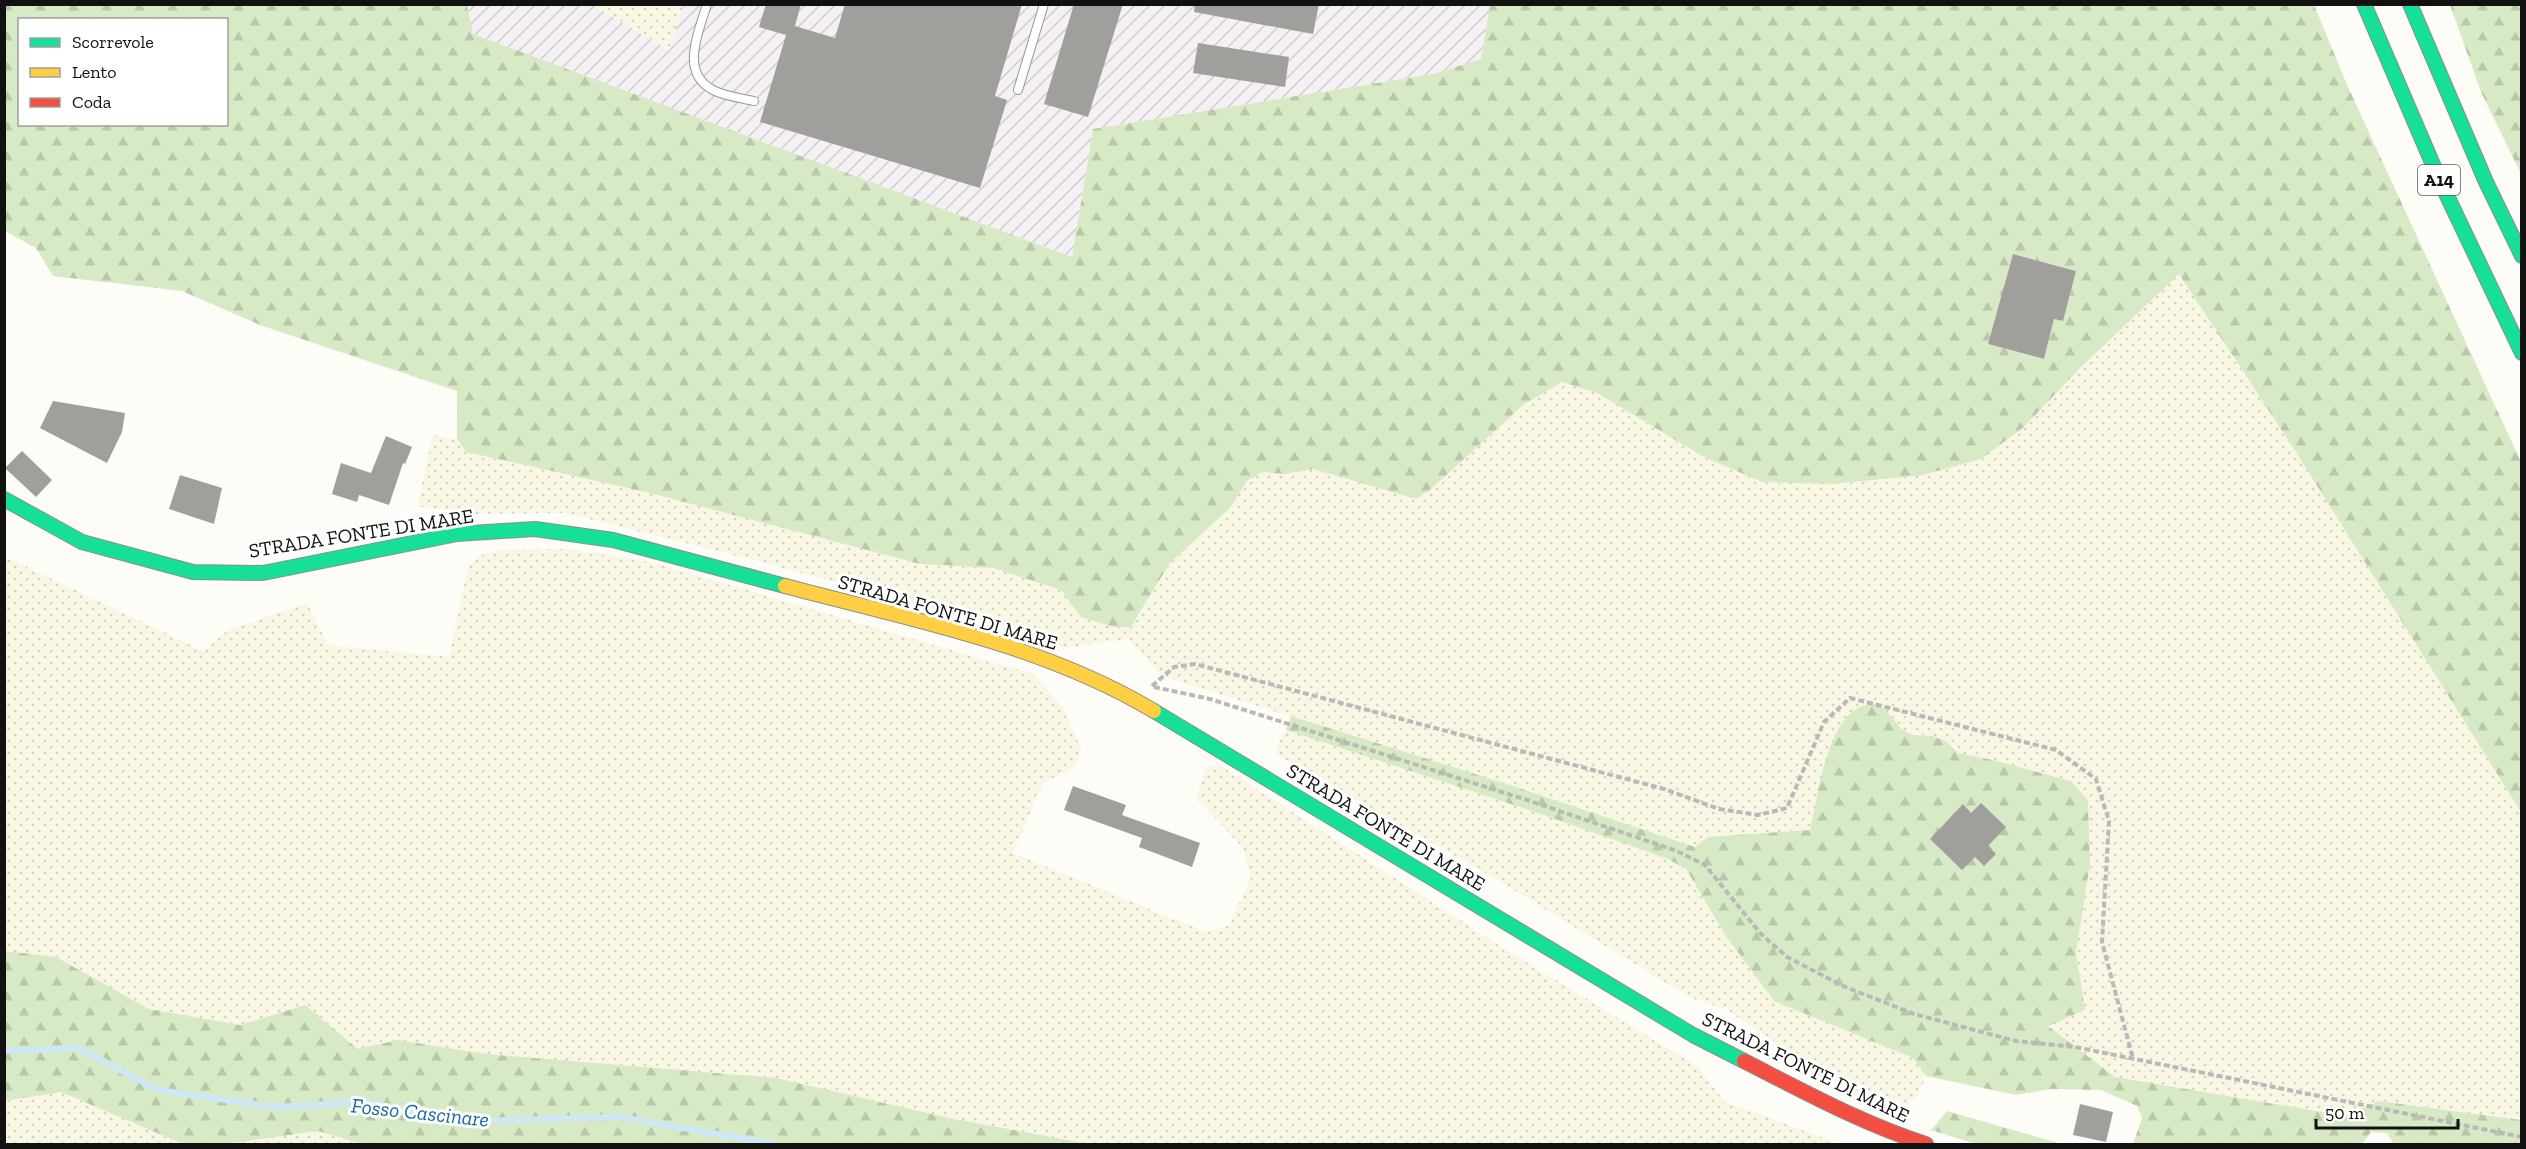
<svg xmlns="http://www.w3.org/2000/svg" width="2526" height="1149" viewBox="0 0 2526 1149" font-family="'Zilla Slab',serif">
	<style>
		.industrial { fill: url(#industrial-furrows) }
		.farmland { fill: url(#farmland-dots) }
		.forest { fill: url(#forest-firs); fill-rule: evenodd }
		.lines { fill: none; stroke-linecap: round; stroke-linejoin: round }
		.stream { stroke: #cde8f7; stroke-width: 6 }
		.building { fill: #a19f9c }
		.lane-casing { stroke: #979795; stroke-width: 10 }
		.fast-casing { stroke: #8e8d8b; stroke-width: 16 }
		.slow-casing { stroke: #8e8d8b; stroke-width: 16 }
		.jam-casing { stroke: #8e8d8b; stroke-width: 16 }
		.path { stroke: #b9b9b8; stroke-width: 4; stroke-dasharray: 6 3; stroke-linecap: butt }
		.lane { stroke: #fffffe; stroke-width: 8 }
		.fast { stroke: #16e098; stroke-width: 14 }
		.slow { stroke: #ffcf43; stroke-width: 14 }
		.jam { stroke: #f24e42; stroke-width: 14 }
		.labels { text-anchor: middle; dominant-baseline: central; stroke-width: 6; stroke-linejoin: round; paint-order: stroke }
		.shield { fill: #fff; stroke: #585858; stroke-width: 1.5 }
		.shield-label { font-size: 18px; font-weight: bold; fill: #111 }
		.street-label { font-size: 20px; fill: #111; stroke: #fff }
		.water-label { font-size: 21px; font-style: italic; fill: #1768a6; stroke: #fff }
	</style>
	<defs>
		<pattern id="industrial-furrows" width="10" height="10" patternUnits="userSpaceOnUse" patternTransform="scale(1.5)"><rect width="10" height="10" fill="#f5f0f3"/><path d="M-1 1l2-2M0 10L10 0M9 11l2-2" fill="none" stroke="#d1cdcf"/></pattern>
		<pattern id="farmland-dots" width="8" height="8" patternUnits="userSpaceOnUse" patternTransform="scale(1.5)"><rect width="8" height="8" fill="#f9f7e4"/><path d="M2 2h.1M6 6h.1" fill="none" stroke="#d4d3c3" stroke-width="1.8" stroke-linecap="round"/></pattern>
		<pattern id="forest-firs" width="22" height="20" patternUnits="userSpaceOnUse" patternTransform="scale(1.5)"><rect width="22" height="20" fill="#d8eac5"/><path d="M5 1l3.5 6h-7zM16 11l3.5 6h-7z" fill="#b8c8a8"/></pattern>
	</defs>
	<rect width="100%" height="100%" fill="#fdfcf7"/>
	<polygon class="industrial" points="467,5 593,5 669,50 683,5 1490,5 1481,59 1433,74 1093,129 1072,257 473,34"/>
	<g class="farmland">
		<polygon points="593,5 683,5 670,50"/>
		<polygon points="2179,274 2296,452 2521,812 2521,1120 2380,1101 2346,1116 2115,1077 2047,1026 2085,1010 2076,952 2090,864 2088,800 2071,781 1993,760 1958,753 1946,741 1932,736 1912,735 1901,729 1892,717 1830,744 1810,830 1708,837 1695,847 1510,785 1162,676 1128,639 1064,648 1031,635 750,559 565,513 472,514 417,506 433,435 457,439 466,452 650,493 920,564 993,568 1061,590 1081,617 1137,620 1170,563 1230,508 1247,481 1263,471 1285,474 1313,469 1416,499 1430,490 1522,406 1562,382 1597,393 1702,456 1762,482 1833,484 1923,475 1981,459 2024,427 2078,370"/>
		<polygon points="569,549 655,563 1033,674 1063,707 1082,751 1073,768 1043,783 1013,853 1206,932 1229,925 1251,878 1243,848 1196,798 1207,766 1221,766 1500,946 1697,1066 1724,1101 1840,1144 1089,1144 949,1118 598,1065 486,1054 399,1040 358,1049 305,1005 240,1025 149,1009 56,957 5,951 4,556 203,651 228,630 307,603 328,645 449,657 468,567 479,556 497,550"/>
		<polygon points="1286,730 1523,808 1668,859 1686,869 1726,936 1774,1001 1913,1058 1926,1076 1918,1096 1892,1116 1807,1075 1781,1046 1725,1009 1691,998 1489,875 1276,755 1279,742"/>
		<polygon points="61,1092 183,1144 5,1144 5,1101"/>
		<polygon points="318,1131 362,1144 226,1144"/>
	</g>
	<g class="forest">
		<path d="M5 5H467L473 34 1072 257 1093 129 1433 74 1481 59 1490 5H2314L2348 87 2521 462V812L2296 452 2179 274 2078 370 2024 427 1981 459 1923 475 1833 484 1762 482 1702 456 1597 393 1562 382 1522 406 1430 490 1416 499 1313 469 1285 474 1262 472 1247 481 1230 508 1170 563 1131 627H1114L1081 617 1061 590 993 568 920 564 650 493 466 452 457 439V391L260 325 182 291 53 276 36 248 5 231ZM20 20H226V124H20ZM2013 254 2076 271 2063 320 2054 319 2044 359 1988 344 1998 309 2007 311 2012 290 2004 287Z"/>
		<polygon points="2450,5 2521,5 2521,174 2481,92"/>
		<path d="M1878 703 1892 717 1901 729 1912 735 1932 736 1946 741 1958 753 1993 760 2071 781 2088 800 2090 864 2076 952 2085 1010 2048 1026 2115 1077 2346 1116 2379 1101 2521 1120V1144H2394L2387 1133 2371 1132 2362 1144H2133L2142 1118 2137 1106 2101 1090 2051 1089 2016 1095 1926 1076 1913 1058 1774 1001 1726 936 1686 869 1668 859 1523 808 1286 730 1291 716 1510 785 1695 847 1708 837 1810 830C1818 796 1826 723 1860 707 1865 705 1873 704 1878 703Z"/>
		<polygon points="5,951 56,957 149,1009 240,1025 305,1005 358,1049 398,1040 486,1054 776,1078 949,1118 1089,1144 362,1144 318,1131 226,1144 183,1144 61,1092 5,1101"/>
		<polygon points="1947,1111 2062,1144 1976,1144 1931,1130"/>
	</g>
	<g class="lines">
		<polyline class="stream" points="4,1051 79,1048 158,1090 274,1107 365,1102 470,1121 622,1117 773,1144"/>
	</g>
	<g class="building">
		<polygon points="766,4 801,4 795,26 835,38 845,4 1022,4 995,96 1007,100 980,188 760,122 786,35 759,27"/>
		<polygon points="1074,4 1123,4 1088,117 1044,104"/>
		<polygon points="1195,4 1319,4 1313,34 1194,12"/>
		<polygon points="1198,43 1289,57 1285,87 1193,73"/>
		<polygon points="2013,254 2076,271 2063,321 2054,319 2044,359 1988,344"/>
		<polygon points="53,401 125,413 122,432 107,463 40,428"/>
		<polygon points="386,436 412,447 405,464 403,463 389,505 359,495 357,502 332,494 341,463 371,473"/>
		<polygon points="22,451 52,480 36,497 5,468"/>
		<polygon points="180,475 222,488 214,524 169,509"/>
		<polygon points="1073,786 1126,805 1122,815 1200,843 1192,867 1139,847 1142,838 1064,810"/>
		<polygon points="1981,803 2006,827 1988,846 1996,854 1984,866 1975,857 1962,870 1930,839 1963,804 1971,813"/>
		<polygon points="2080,1104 2113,1112 2106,1142 2073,1135"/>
	</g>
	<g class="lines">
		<defs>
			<g id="lane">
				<path d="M707 4C699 32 679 72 713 90 724 96 741 98 754 101"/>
				<polyline points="1018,90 1044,4"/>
			</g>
			<g id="fast">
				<polyline points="2364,4 2440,181 2522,353"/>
				<polyline points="2410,4 2486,182 2522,256"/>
				<polyline points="4,499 82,542 193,572 263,573 457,534 535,529 613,540 785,586"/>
				<polyline points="1154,711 1693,1035 1744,1061"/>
			</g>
			<path id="slow" d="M785 586C909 619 1042 644 1154 711"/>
			<path id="jam" d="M1744 1061C1803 1091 1863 1124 1926 1144"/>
		</defs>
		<use href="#lane" class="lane-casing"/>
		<use href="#fast" class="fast-casing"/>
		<use href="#slow" class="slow-casing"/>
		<use href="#jam" class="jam-casing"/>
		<g class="path">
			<polyline points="1152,686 1174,667 1195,664 1664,789 1719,809 1758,815 1787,808 1824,722 1850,698 2056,750 2096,779 2109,821 2102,942 2133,1059"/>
			<polyline points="1154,687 1210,699 1527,800 1677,851 1705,865 1760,933 1787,957 1843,986 1914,1014 2016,1041 2075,1047 2522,1137"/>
		</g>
		<use href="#lane" class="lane"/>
		<use href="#fast" class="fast"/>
		<use href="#slow" class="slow"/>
		<use href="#jam" class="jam"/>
	</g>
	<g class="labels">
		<rect class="shield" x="2418" y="165" width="42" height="30" rx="4.5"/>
		<g class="shield-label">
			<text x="2439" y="180">A14</text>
		</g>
		<g class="street-label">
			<text transform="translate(361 533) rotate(-9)">STRADA FONTE DI MARE</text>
			<text transform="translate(948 612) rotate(16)">STRADA FONTE DI MARE</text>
			<text transform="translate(1386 827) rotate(31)">STRADA FONTE DI MARE</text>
			<text transform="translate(1806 1067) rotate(26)">STRADA FONTE DI MARE</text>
		</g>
		<g class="water-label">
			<text transform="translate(420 1112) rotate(6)">Fosso Cascinare</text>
		</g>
	</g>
	<rect width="2526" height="1149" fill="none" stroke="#111111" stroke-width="12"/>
	<rect x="18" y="18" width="210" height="108" fill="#ffffff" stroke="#a0a0a0" stroke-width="1.5"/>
	<rect x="30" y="38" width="30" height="9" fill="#16e098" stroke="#a0a0a0" stroke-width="1.5"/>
	<text x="72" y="48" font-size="18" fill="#111111">Scorrevole</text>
	<rect x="30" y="68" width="30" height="9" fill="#ffcf43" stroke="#a0a0a0" stroke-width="1.5"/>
	<text x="72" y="78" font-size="18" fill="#111111">Lento</text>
	<rect x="30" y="98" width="30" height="9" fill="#f24e42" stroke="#a0a0a0" stroke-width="1.5"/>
	<text x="72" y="108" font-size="18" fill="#111111">Coda</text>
	<path d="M2316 1119v9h142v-9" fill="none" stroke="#111111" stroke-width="3"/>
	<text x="2325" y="1119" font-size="18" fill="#111111" stroke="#ffffff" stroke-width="4.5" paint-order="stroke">50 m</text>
</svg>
